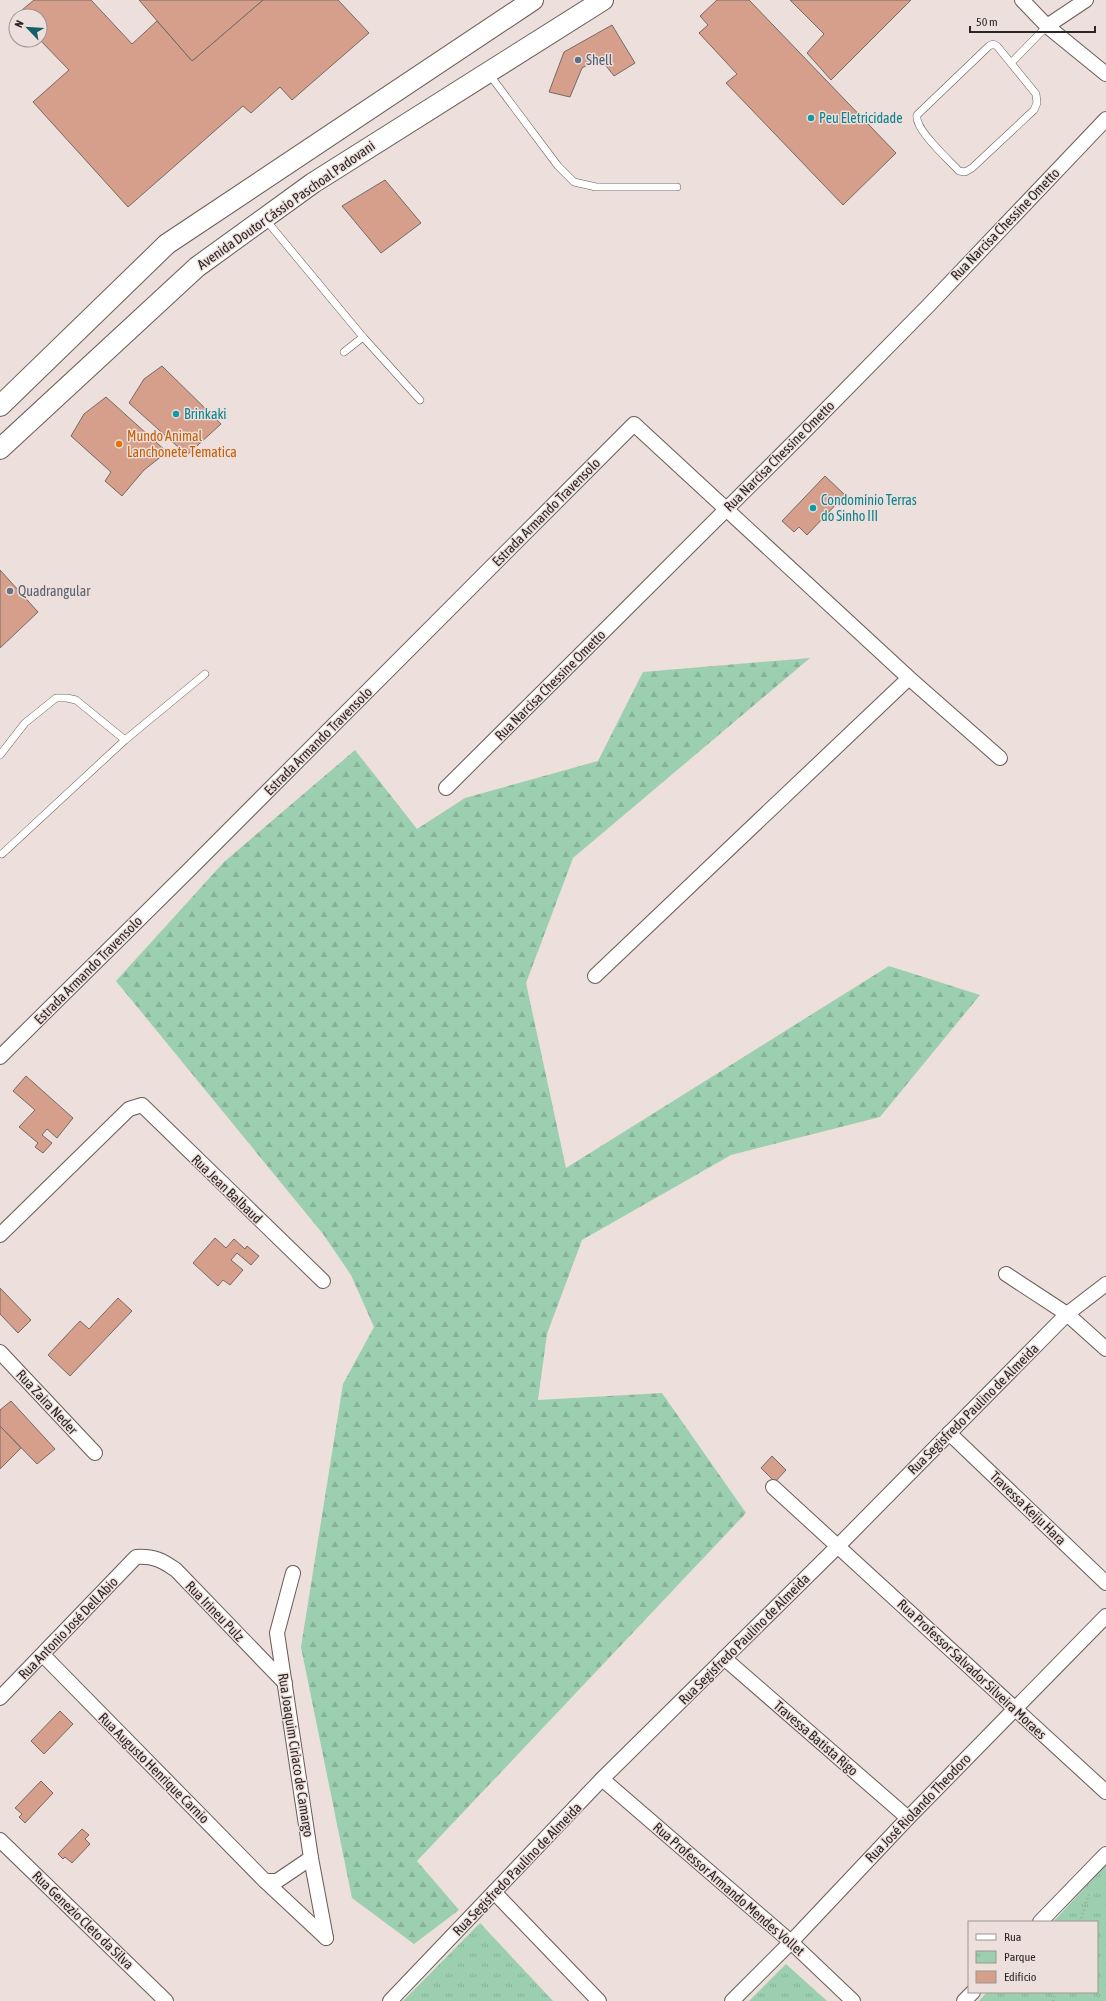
<svg xmlns="http://www.w3.org/2000/svg" width="1106" height="2001" viewBox="0 0 1106 2001" font-family="'Asap Condensed',sans-serif">
	<style>
		.forest { fill: url(#forest-firs) }
		.park { fill: url(#park-tufts) }
		.building { fill: #d69f8c; stroke: #766a65 }
		.lines { fill: none; stroke-linecap: round; stroke-linejoin: round }
		.service-casing { stroke: #685c58; stroke-width: 8 }
		.minor-casing { stroke: #685c58; stroke-width: 16 }
		.secondary-casing { stroke: #685c58; stroke-width: 22 }
		.path { stroke: #aea3a0; stroke-width: 2.5; stroke-dasharray: 1 3; stroke-linecap: butt }
		.service { stroke: #fff; stroke-width: 7 }
		.minor { stroke: #fff; stroke-width: 14 }
		.secondary { stroke: #fff; stroke-width: 20 }
		.service-dot { fill: #5c6f8a; stroke: #eddfdb; stroke-width: 1.5 }
		.culture-dot { fill: #0f9aa8; stroke: #eddfdb; stroke-width: 1.5 }
		.food-dot { fill: #e8710a; stroke: #eddfdb; stroke-width: 1.5 }
		.worship-dot { fill: #6b7280; stroke: #eddfdb; stroke-width: 1.5 }
		.labels { text-anchor: middle; dominant-baseline: central; stroke-width: 3; stroke-linejoin: round; paint-order: stroke }
		.service-label { font-size: 14px; fill: #4e5e75; stroke: #eddfdb; text-anchor: start }
		.culture-label { font-size: 14px; fill: #0d838f; stroke: #eddfdb; text-anchor: start }
		.street-label { font-size: 14px; fill: #2b2625; stroke: #eddfdb }
		.food-label { font-size: 14px; fill: #c56008; stroke: #eddfdb; text-anchor: start }
		.worship-label { font-size: 14px; fill: #5b616d; stroke: #eddfdb; text-anchor: start }
	</style>
	<defs>
		<pattern id="forest-firs" width="22" height="20" patternUnits="userSpaceOnUse"><rect width="22" height="20" fill="#9bcfb0"/><path d="M5 1l3.5 6h-7zM16 11l3.5 6h-7z" fill="#86b297"/></pattern>
		<pattern id="park-tufts" width="24" height="20" patternUnits="userSpaceOnUse"><rect width="24" height="20" fill="#9bcfb0"/><path d="M3 7l-1-3M5 7V3M7 7l1-3M15 17l-1-3M17 17v-4M19 17l1-3" fill="none" stroke="#86b297"/></pattern>
	</defs>
	<rect width="100%" height="100%" fill="#eddfdb"/>
	<polygon class="forest" points="810,658 573,858 526,983 566,1168 889,966 980,995 880,1117 731,1155 582,1240 547,1334 538,1400 662,1393 746,1513 417,1861 459,1910 414,1944 352,1898 301,1647 343,1384 374,1327 351,1275 323,1234 116,981 224,862 355,750 417,829 465,798 598,761 643,672"/>
	<g class="park">
		<polygon points="1106,1865 1106,2001 979,2001 987,1992 1097,1992 1097,1922 1053,1922"/>
		<polygon points="480,1923 553,2001 403,2001"/>
		<polygon points="786,1964 827,2001 749,2001"/>
	</g>
	<g class="building">
		<polygon points="34,0 91,0 132,44 157,21 192,61 263,0 338,0 369,33 292,100 280,87 251,113 243,106 128,207 33,102 69,70 40,40 40,16 16,15"/>
		<polygon points="139,0 263,0 192,61"/>
		<polygon points="717,0 749,0 896,153 843,205 726,83 737,74 699,33 708,25 700,16"/>
		<polygon points="790,0 911,0 831,80 807,53 824,34"/>
		<polygon points="612,25 635,63 614,76 600,58 582,68 570,97 549,92 564,52"/>
		<polygon points="385,180 421,223 381,253 342,206"/>
		<polygon points="162,366 221,424 187,455 129,403 144,379"/>
		<polygon points="106,397 167,452 144,470 122,496 105,481 111,472 71,436 84,414"/>
		<polygon points="825,476 845,495 807,535 799,527 794,532 782,521"/>
		<polygon points="0,570 38,612 0,648"/>
		<polygon points="26,1076 73,1118 57,1138 47,1129 42,1135 52,1143 43,1153 35,1147 38,1143 19,1127 35,1110 13,1091"/>
		<polygon points="215,1238 226,1248 234,1239 245,1249 247,1246 259,1256 251,1265 237,1253 231,1260 243,1270 230,1285 223,1280 218,1286 193,1263"/>
		<polygon points="0,1288 31,1320 18,1333 0,1314"/>
		<polygon points="118,1298 132,1311 70,1376 48,1355 80,1321 89,1329"/>
		<polygon points="11,1401 55,1449 37,1464 0,1426 0,1410"/>
		<polygon points="0,1426 21,1448 0,1469"/>
		<polygon points="772,1456 786,1470 775,1482 761,1468"/>
		<polygon points="60,1711 73,1724 44,1754 31,1741"/>
		<polygon points="41,1781 53,1793 25,1823 19,1817 22,1814 15,1808"/>
		<polygon points="82,1829 89,1835 85,1839 90,1844 72,1863 65,1857 63,1859 58,1854"/>
	</g>
	<g class="lines">
		<defs>
			<g id="service">
				<path d="M993 44 997 46 1036 94 1037 103 1034 110 972 168 965 172 959 171C949 160 914 129 917 115L989 46Z"/>
				<polyline points="1011,63 1047,26"/>
				<polyline points="489,74 558,166 574,182 596,187 677,187"/>
				<polyline points="265,219 363,337 420,400"/>
				<polyline points="344,352 363,337"/>
				<polyline points="0,755 25,723 56,698 67,698 76,700 125,740"/>
				<polyline points="2,854 125,740 205,674"/>
			</g>
			<g id="minor">
				<polyline points="1022,0 1047,26 1106,74"/>
				<polyline points="1047,26 1086,0"/>
				<polyline points="446,788 797,439 929,305 1106,119"/>
				<polyline points="595,976 909,678"/>
				<polyline points="0,1057 190,869 634,424 909,678 1000,758"/>
				<polyline points="0,1235 129,1109 142,1105 323,1281"/>
				<polyline points="1006,1274 1067,1314 1106,1349"/>
				<polyline points="0,1352 95,1453"/>
				<polyline points="949,1433 1106,1583"/>
				<polyline points="773,1487 1106,1792"/>
				<polyline points="293,1573 277,1633 311,1858 326,1938"/>
				<polyline points="43,1655 265,1881 326,1938"/>
				<polyline points="724,1658 908,1818"/>
				<path d="M0 1698 136 1557C154 1556 162 1560 176 1570L285 1683"/>
				<polyline points="602,1779 791,1942 853,2001"/>
				<polyline points="0,1840 166,2001"/>
				<polyline points="265,1881 277,1881 311,1858"/>
				<polyline points="494,1892 599,2001"/>
				<polyline points="1040,1922 1106,1854"/>
				<polyline points="390,2001 602,1779 838,1546 1067,1314 1106,1284"/>
				<polyline points="732,2001 791,1942 908,1818 1106,1616"/>
				<polyline points="964,2001 973,1992"/>
			</g>
			<g id="secondary">
				<polyline points="0,406 167,244 533,0"/>
				<polyline points="0,449 197,267 313,183 603,0"/>
			</g>
		</defs>
		<use href="#service" class="service-casing"/>
		<use href="#minor" class="minor-casing"/>
		<use href="#secondary" class="secondary-casing"/>
		<g class="path">
			<polyline points="1080,1922 1089,1894"/>
			<polyline points="1053,2001 1056,1992"/>
		</g>
		<use href="#service" class="service"/>
		<use href="#minor" class="minor"/>
		<use href="#secondary" class="secondary"/>
	</g>
	<circle class="service-dot" cx="578" cy="60" r="4"/>
	<g class="culture-dot">
		<circle cx="811" cy="118" r="4"/>
		<circle cx="176" cy="414" r="4"/>
		<circle cx="813" cy="508" r="4"/>
	</g>
	<circle class="food-dot" cx="119" cy="444" r="4"/>
	<circle class="worship-dot" cx="10" cy="591" r="4"/>
	<g class="labels">
		<g class="service-label">
			<text x="586" y="60">Shell</text>
		</g>
		<g class="culture-label">
			<text x="819" y="118">Peu Eletricidade</text>
			<text x="184" y="414">Brinkaki</text>
			<text x="821" y="500">Condomínio Terras<tspan x="821" dy="16">do Sinho III</tspan></text>
		</g>
		<g class="street-label">
			<text transform="translate(286 205) rotate(-35)">Avenida Doutor Cássio Paschoal Padovani</text>
			<text transform="translate(1005 224) rotate(-46)">Rua Narcisa Chessine Ometto</text>
			<text transform="translate(779 456) rotate(-45)">Rua Narcisa Chessine Ometto</text>
			<text transform="translate(546 512) rotate(-45)">Estrada Armando Travensolo</text>
			<text transform="translate(550 685) rotate(-45)">Rua Narcisa Chessine Ometto</text>
			<text transform="translate(318 741) rotate(-45)">Estrada Armando Travensolo</text>
			<text transform="translate(88 970) rotate(-45)">Estrada Armando Travensolo</text>
			<text transform="translate(227 1189) rotate(44)">Rua Jean Balbaud</text>
			<text transform="translate(47 1402) rotate(47)">Rua Zaira Neder</text>
			<text transform="translate(973 1409) rotate(-45)">Rua Segisfredo Paulino de Almeida</text>
			<text transform="translate(1028 1508) rotate(44)">Travessa Keiju Hara</text>
			<text transform="translate(215 1611) rotate(46)">Rua Irineu Pulz</text>
			<text transform="translate(68 1628) rotate(-46)">Rua Antonio José Dell Abio</text>
			<text transform="translate(744 1639) rotate(-45)">Rua Segisfredo Paulino de Almeida</text>
			<text transform="translate(972 1669) rotate(43)">Rua Professor Salvador Silveira Moraes</text>
			<text transform="translate(816 1738) rotate(41)">Travessa Batista Rigo</text>
			<text transform="translate(296 1755) rotate(81)">Rua Joaquim Ciriaco de Camargo</text>
			<text transform="translate(154 1768) rotate(45)">Rua Augusto Henrique Carnio</text>
			<text transform="translate(918 1808) rotate(-46)">Rua José Riolando Theodoro</text>
			<text transform="translate(517 1869) rotate(-46)">Rua Segisfredo Paulino de Almeida</text>
			<text transform="translate(729 1889) rotate(41)">Rua Professor Armando Mendes Vollet</text>
			<text transform="translate(83 1920) rotate(44)">Rua Genezio Cleto da Silva</text>
		</g>
		<g class="food-label">
			<text x="127" y="436">Mundo Animal<tspan x="127" dy="16">Lanchonete Tematica</tspan></text>
		</g>
		<g class="worship-label">
			<text x="18" y="591">Quadrangular</text>
		</g>
	</g>
	<rect x="968" y="1921" width="130" height="72" fill="#eddfdb" stroke="#9f9592"/>
	<rect x="976" y="1934" width="20" height="6" fill="#ffffff" stroke="#9f9592"/>
	<text x="1004" y="1941" font-size="12" fill="#2b2625">Rua</text>
	<rect x="976" y="1951" width="20" height="12" fill="url(#park-tufts)" stroke="#9f9592"/>
	<text x="1004" y="1961" font-size="12" fill="#2b2625">Parque</text>
	<rect x="976" y="1971" width="20" height="12" fill="#d69f8c" stroke="#9f9592"/>
	<text x="1004" y="1981" font-size="12" fill="#2b2625">Edifício</text>
	<g transform="translate(28 28) rotate(295)"><circle r="19" fill="#eddfdb" stroke="#9f9592"/>
	<path d="M0-3L7 15L0 10L-7 15Z" fill="#12606a"/>
	<text y="-6" font-size="11" font-weight="bold" text-anchor="middle" fill="#2b2625">N</text>
	</g>
	<path d="M970 26v6h125v-6" fill="none" stroke="#2b2625" stroke-width="2"/>
	<text x="976" y="26" font-size="12" fill="#2b2625" stroke="#eddfdb" stroke-width="3" paint-order="stroke">50 m</text>
</svg>
